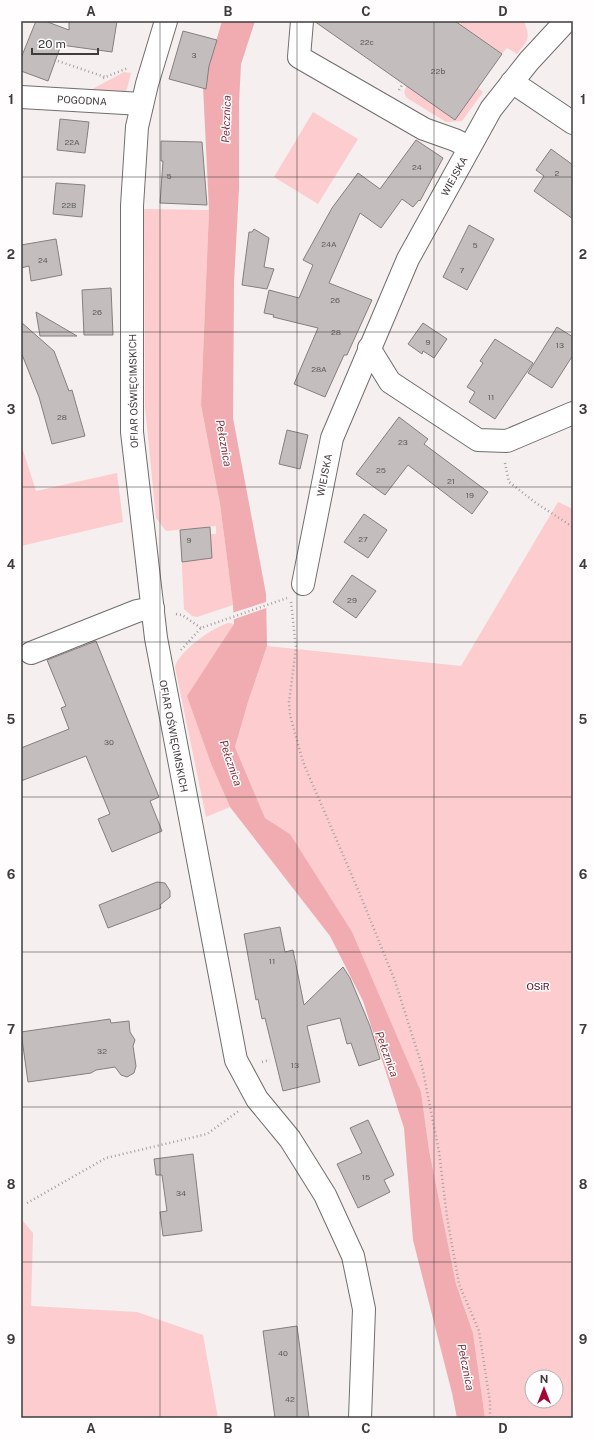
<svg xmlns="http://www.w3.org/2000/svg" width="594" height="1439" viewBox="0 0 594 1439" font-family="'Public Sans',sans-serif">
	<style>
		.green { fill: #fcccce; fill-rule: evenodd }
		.water { fill: #f0acb0 }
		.pier { fill: #f5efef }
		.building { fill: #c3bdbd; stroke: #857f7f }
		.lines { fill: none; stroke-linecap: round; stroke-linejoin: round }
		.minor-casing { stroke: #726d6d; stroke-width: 24 }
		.path { stroke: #a5a1a1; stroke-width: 2.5; stroke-dasharray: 1 3; stroke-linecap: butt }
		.minor { stroke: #fff; stroke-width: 22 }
		.grid { fill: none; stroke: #3e3c3c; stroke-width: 1; stroke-opacity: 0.55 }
		.labels { text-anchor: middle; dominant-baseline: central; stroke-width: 3; stroke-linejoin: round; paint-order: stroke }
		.number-label { font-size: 8px; fill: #5f5c5c }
		.street-label { font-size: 10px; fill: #3e3c3c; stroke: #fffdfd }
		.park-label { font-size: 10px; fill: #520216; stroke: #fffdfd }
		.water-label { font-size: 11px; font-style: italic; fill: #7c2e38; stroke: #fffdfd }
		.neatline { fill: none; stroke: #3e3c3c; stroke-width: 1.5 }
		.grid-label { font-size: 13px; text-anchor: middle; font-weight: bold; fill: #3e3c3c }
	</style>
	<rect width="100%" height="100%" fill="#f5efef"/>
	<g class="green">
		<path d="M462 21H524C531 39 528 40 517 54L507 48 502 54 460 24Z"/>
		<polygon points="124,72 131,73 126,92 85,93"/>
		<path d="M407 86 455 120 478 88 483 92 462 121 446 122 407 98C403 93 404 90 407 86Z"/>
		<polygon points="313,112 358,139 318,204 274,177"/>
		<polygon points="144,209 209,210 201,405 220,504 233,605 197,617 192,616 184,609 181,545 182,562 212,558 210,534 216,534 216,526 166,531 156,518 145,407"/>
		<polygon points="21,444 36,491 117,473 123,522 21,546"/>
		<path d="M558 502 573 509V1418H485L473 1333 456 1284 429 1150 421 1092 290 834 265 818 235 747 248 702 267 646 461 666ZM532 1377H556V1401H532Z"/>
		<path d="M229 623 234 624 220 647 212 766 230 807 206 817 175 667C178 652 214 626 229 623Z"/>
		<polygon points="21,1219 33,1233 31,1306 137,1312 203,1335 218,1418 21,1418"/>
	</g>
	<polygon class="water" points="222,21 255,21 241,64 239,103 239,189 234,282 233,418 266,594 267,646 248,702 235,747 265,818 290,834 352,932 421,1092 429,1150 456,1284 473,1333 485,1418 457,1418 452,1393 413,1240 404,1128 363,1001 330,936 230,807 212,766 187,696 234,624 233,605 220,504 201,405 209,210 203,86"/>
	<polygon class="pier" points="269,601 269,607 232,620 232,613"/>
	<g class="building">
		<polygon points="36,21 45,21 69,30 69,21 117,21 112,52 61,45 48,81 21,71 21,58"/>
		<polygon points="314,21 455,21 502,54 455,120"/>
		<polygon points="183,31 217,40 209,66 206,89 169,79"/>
		<polygon points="60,119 89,122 85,153 57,150"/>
		<polygon points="416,140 443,158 420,201 419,200 413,207 402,199 381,228 360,213 329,283 372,300 347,355 344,355 325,397 294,384 318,328 273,317 274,315 264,313 269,290 299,298 313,265 303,260 332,208 358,173 380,189"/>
		<polygon points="161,141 202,142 207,205 160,203 163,161 161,161"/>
		<polygon points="551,149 573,165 573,219 534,191 544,176 536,170"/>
		<polygon points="56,183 85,185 82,217 53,214"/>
		<polygon points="469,225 494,239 467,290 443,277"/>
		<polygon points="254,229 269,238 264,267 274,269 267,289 242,285 249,232 252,232"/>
		<polygon points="56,239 62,275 31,281 29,266 21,268 21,245"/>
		<polygon points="111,288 113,335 84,335 82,290"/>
		<polygon points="36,312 77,336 40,336"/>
		<polygon points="21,322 54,351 69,391 72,390 85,436 52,444 39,397 21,352"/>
		<polygon points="423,323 447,339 434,358 423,351 422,354 408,344"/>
		<polygon points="557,327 573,337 573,355 552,388 528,373"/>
		<polygon points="495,339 533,363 495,419 469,402 475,392 467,387 483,363 480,361"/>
		<polygon points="399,417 428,439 424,444 488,492 472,514 408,465 385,495 356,474"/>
		<polygon points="287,430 308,435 300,469 279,464"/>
		<polygon points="364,514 387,530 368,558 344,542"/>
		<polygon points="210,527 212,558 182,562 180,530"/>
		<polygon points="352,575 376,591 356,618 333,602"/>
		<polygon points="96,641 159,797 150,801 162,831 112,852 98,819 110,814 86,756 21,781 21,748 69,729 61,708 66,706 47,660"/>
		<polygon points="157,882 165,883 170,891 170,897 160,905 161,908 108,928 99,905"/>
		<polygon points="280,927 285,952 293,950 304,1005 343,967 350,978 370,1026 380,1059 359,1066 351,1043 347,1044 340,1018 307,1026 320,1082 283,1091 265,1018 262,1019 258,999 256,1000 244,934"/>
		<polygon points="110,1019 111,1023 129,1021 130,1032 135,1040 133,1046 136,1066 134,1073 127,1077 121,1075 115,1067 96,1070 91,1073 28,1082 21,1032"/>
		<polygon points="368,1120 394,1175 384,1180 390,1192 358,1208 337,1164 362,1153 350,1128"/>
		<polygon points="193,1154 202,1231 163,1236 160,1212 167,1211 162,1175 156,1175 154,1159"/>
		<polygon points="297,1326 309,1418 275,1418 263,1331"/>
	</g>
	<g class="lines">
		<defs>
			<g id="minor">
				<polyline points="166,21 147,84 137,127 132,206 132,432 156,638 236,1060 257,1099 290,1139 325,1195 353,1256 364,1309 360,1418"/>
				<polyline points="302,21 299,57 424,129 455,140 469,147"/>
				<polyline points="512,82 573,123"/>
				<polyline points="21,97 142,104"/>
				<polyline points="369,348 390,382 478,440 507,441 573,413"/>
				<polyline points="303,584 332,438 408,259 491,109 529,61 566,21"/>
				<polyline points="31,653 137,611 153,608"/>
			</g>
		</defs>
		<use href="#minor" class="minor-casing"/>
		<g class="path">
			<polyline points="58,61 105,77"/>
			<polyline points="103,78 128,68"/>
			<polyline points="399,90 403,83"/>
			<polyline points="505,463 509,482 536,503 573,527"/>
			<polyline points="291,602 296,648 289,702 290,715 303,762 359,892 395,981 422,1066 439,1152 447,1217 459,1284 479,1331 490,1402 490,1418"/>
			<polyline points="176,614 182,615 201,628"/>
			<polyline points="181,650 201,628 287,598"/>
			<polyline points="262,1062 270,1060"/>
			<polyline points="27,1203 106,1158 207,1134 240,1110"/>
		</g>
		<use href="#minor" class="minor"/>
	</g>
	<path class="grid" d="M160 21V1418M297 21V1418M434 21V1418M21 177H573M21 332H573M21 487H573M21 642H573M21 797H573M21 952H573M21 1107H573M21 1262H573"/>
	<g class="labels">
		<g class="number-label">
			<text x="367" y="42">22c</text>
			<text x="194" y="55">3</text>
			<text x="438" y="71">22b</text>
			<text x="72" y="142">22A</text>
			<text x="417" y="167">24</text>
			<text x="557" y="173">2</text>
			<text x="169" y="176">5</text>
			<text x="69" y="205">22B</text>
			<text x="329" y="244">24A</text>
			<text x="475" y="245">5</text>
			<text x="43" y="260">24</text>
			<text x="462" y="270">7</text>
			<text x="335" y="300">26</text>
			<text x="97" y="312">26</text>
			<text x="336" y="332">28</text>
			<text x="428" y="342">9</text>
			<text x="560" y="345">13</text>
			<text x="319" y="369">28A</text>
			<text x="491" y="397">11</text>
			<text x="62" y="417">28</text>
			<text x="403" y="442">23</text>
			<text x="381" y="470">25</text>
			<text x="451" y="481">21</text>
			<text x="470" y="495">19</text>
			<text x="363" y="539">27</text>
			<text x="189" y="540">9</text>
			<text x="352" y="600">29</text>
			<text x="109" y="742">30</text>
			<text x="272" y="961">11</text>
			<text x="102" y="1051">32</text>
			<text x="295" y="1065">13</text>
			<text x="366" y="1177">15</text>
			<text x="181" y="1193">34</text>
			<text x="283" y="1353">40</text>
			<text x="290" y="1399">42</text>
		</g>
		<g class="street-label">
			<text transform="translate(82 100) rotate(3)">POGODNA</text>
			<text transform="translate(454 176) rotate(-61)">WIEJSKA</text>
			<text transform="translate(133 391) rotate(-91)">OFIAR OŚWIĘCIMSKICH</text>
			<text transform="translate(324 475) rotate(-79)">WIEJSKA</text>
			<text transform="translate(174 736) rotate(79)">OFIAR OŚWIĘCIMSKICH</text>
		</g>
		<g class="park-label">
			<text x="538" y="986">OSiR</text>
		</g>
		<g class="water-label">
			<text transform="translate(226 119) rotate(-88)">Pełcznica</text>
			<text transform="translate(224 443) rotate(80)">Pełcznica</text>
			<text transform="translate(231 763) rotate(71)">Pełcznica</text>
			<text transform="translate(387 1054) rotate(70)">Pełcznica</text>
			<text transform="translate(466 1367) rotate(79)">Pełcznica</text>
		</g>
	</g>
	<rect width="594" height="1439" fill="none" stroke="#fffdfd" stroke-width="44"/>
	<g transform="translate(544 1389)"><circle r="19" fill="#fffdfd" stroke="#b2b0b0"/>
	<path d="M0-3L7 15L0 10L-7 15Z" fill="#a30534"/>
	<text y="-6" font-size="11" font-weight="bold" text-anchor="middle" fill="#3e3c3c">N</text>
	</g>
	<path d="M32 48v6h66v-6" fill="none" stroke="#3e3c3c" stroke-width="2"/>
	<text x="38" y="48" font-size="12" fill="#3e3c3c" stroke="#fffdfd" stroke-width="3" paint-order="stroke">20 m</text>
	<rect x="22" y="22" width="550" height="1395" class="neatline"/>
	<g class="grid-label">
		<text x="91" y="16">A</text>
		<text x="228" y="16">B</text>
		<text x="366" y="16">C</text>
		<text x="503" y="16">D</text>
		<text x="11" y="104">1</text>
		<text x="583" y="104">1</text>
		<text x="11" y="259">2</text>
		<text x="583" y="259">2</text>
		<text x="11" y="414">3</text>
		<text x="583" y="414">3</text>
		<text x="11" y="569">4</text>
		<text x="583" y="569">4</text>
		<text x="11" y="724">5</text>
		<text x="583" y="724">5</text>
		<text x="11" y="879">6</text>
		<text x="583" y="879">6</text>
		<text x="11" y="1034">7</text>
		<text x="583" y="1034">7</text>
		<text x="11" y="1189">8</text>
		<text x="583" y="1189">8</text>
		<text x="11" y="1344">9</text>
		<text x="583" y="1344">9</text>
		<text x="91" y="1433">A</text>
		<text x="228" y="1433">B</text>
		<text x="366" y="1433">C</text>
		<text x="503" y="1433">D</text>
	</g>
</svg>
